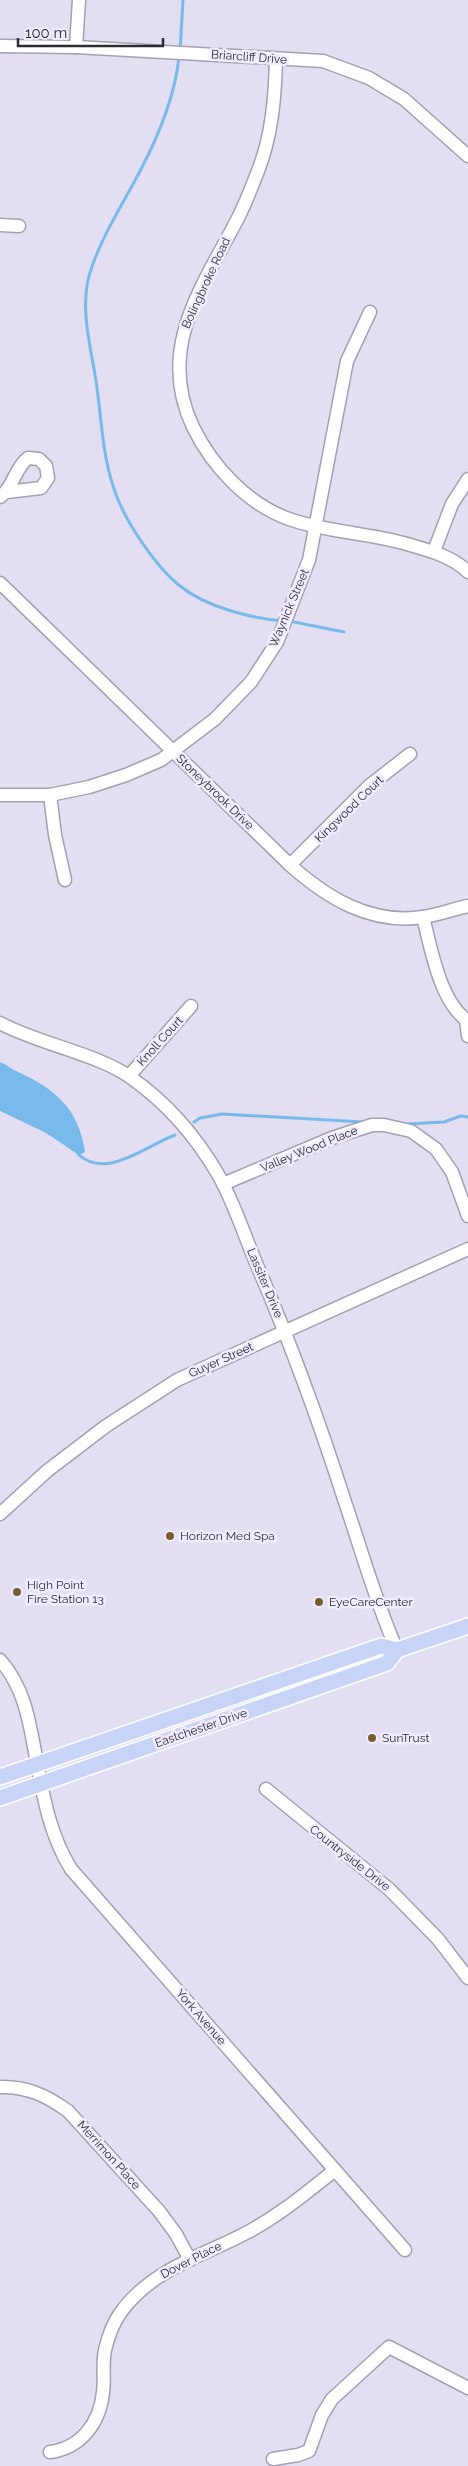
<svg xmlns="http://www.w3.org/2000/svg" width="468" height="2466" viewBox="0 0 468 2466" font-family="Raleway,sans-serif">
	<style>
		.water { fill: #78baeb }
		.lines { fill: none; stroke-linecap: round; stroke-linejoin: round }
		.stream { stroke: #78baeb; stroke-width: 3 }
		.minor-casing { stroke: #a49fb1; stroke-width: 15 }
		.major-casing { stroke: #fff; stroke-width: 18 }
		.minor { stroke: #fff; stroke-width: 12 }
		.major { stroke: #c8d4f7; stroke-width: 15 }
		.poi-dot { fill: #765d2e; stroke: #f1ecff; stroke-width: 2 }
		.labels { text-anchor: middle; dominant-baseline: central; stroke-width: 5; stroke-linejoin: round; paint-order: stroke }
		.street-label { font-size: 12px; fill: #2d2b32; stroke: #f1ecff }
		.poi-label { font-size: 12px; fill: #2d2b32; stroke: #f1ecff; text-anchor: start }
	</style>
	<rect width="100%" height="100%" fill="#e4def2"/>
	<path class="water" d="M0 1062C6 1064 11 1069 16 1071 55 1089 78 1107 85 1152L79 1155 46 1133 0 1111Z"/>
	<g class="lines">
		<g class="stream">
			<polyline points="180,51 183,0"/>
			<path d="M179 57C175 96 158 137 140 171 122 206 100 238 89 276 80 310 91 348 96 381 102 420 102 460 117 497 128 525 156 567 180 586 206 607 250 618 283 621"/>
			<polyline points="289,621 344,632"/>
			<polyline points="194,1122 200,1118 222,1114 363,1122"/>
			<polyline points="407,1124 444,1122 461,1116 468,1117"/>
			<path d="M78 1154C106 1181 147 1145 175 1135"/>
		</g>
		<defs>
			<g id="minor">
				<polyline points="0,46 76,47 323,61 369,78 404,99 468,156"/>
				<polyline points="76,47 79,0"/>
				<path d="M276 60C275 98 272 135 258 171 252 186 246 202 239 216 204 285 155 347 193 427 212 466 247 504 289 519 326 532 369 533 407 544 428 550 452 556 468 572"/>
				<polyline points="0,225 19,226"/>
				<path d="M0 497C14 487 14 469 28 458L39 459 46 466 48 478 41 488 7 492"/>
				<polyline points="434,551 452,504 468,479"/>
				<path d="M0 583 290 865C327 898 371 925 423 917 438 915 453 909 468 906"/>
				<polyline points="0,795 50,795 89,787 126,775 161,760 215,719 251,682 277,642 309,560 347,361 370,312"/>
				<polyline points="50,795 55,835 65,880"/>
				<polyline points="290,865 369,786 410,754"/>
				<path d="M423 917C431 948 440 1003 468 1021"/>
				<polyline points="466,1020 468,1036"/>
				<path d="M0 1023C39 1044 95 1053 130 1077 166 1102 197 1138 219 1176 234 1203 244 1234 256 1263 290 1341 319 1421 345 1502 362 1552 376 1603 397 1650"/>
				<polyline points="129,1076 191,1006"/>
				<polyline points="223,1184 332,1138 372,1125 384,1125 411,1131 436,1149 452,1172 468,1216"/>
				<polyline points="0,1514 47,1471 106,1426 177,1380 468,1249"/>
				<path d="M0 1660C26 1689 30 1726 37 1763 44 1801 51 1837 71 1869L405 2250"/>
				<polyline points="266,1789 389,1889 438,1939 468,1978"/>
				<path d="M0 2087C27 2086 47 2096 68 2111L159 2211 176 2234 190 2260"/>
				<path d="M50 2452C81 2448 100 2423 103 2392 105 2378 102 2364 105 2350 108 2337 113 2323 121 2312 152 2269 203 2256 248 2232 280 2215 307 2192 335 2170"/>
				<polyline points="273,2459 298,2455 309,2451 322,2415 332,2399 389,2347 468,2388"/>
			</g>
			<g id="major">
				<polyline points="0,1777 381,1646 397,1650"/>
				<polyline points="0,1798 387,1663 397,1650 468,1626"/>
			</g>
		</defs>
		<use href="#minor" class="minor-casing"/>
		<use href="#major" class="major-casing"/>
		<use href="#minor" class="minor"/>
		<use href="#major" class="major"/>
	</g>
	<g class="poi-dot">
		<circle cx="170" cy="1536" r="5"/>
		<circle cx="17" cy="1592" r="5"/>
		<circle cx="319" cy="1602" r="5"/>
		<circle cx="372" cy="1738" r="5"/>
	</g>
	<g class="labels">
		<g class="street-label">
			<text transform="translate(249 57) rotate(4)">Briarcliff Drive</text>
			<text transform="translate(206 283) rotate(-65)">Bolingbroke Road</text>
			<text transform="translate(289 608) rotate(-67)">Waynick Street</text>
			<text transform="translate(215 792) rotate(44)">Stoneybrook Drive</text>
			<text transform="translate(349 809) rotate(-44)">Kingwood Court</text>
			<text transform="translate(160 1041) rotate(-48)">Knoll Court</text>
			<text transform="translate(309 1149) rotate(-22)">Valley Wood Place</text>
			<text transform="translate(265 1283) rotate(67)">Lassiter Drive</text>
			<text transform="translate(221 1360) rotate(-24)">Guyer Street</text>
			<text transform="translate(201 1728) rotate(-19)">Eastchester Drive</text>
			<text transform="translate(350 1858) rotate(38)">Countryside Drive</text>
			<text transform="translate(201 2017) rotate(49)">York Avenue</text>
			<text transform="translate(109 2155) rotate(48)">Merrimon Place</text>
			<text transform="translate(191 2260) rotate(-27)">Dover Place</text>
		</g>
		<g class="poi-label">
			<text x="180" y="1536">Horizon Med Spa</text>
			<text x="27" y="1585">High Point<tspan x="27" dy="14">Fire Station 13</tspan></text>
			<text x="329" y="1602">EyeCareCenter</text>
			<text x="382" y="1738">SunTrust</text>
		</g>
	</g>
	<path d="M18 38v8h145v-8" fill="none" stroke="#2d2b32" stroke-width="2.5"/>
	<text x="25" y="38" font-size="15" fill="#2d2b32" stroke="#f1ecff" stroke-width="4" paint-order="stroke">100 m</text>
</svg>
